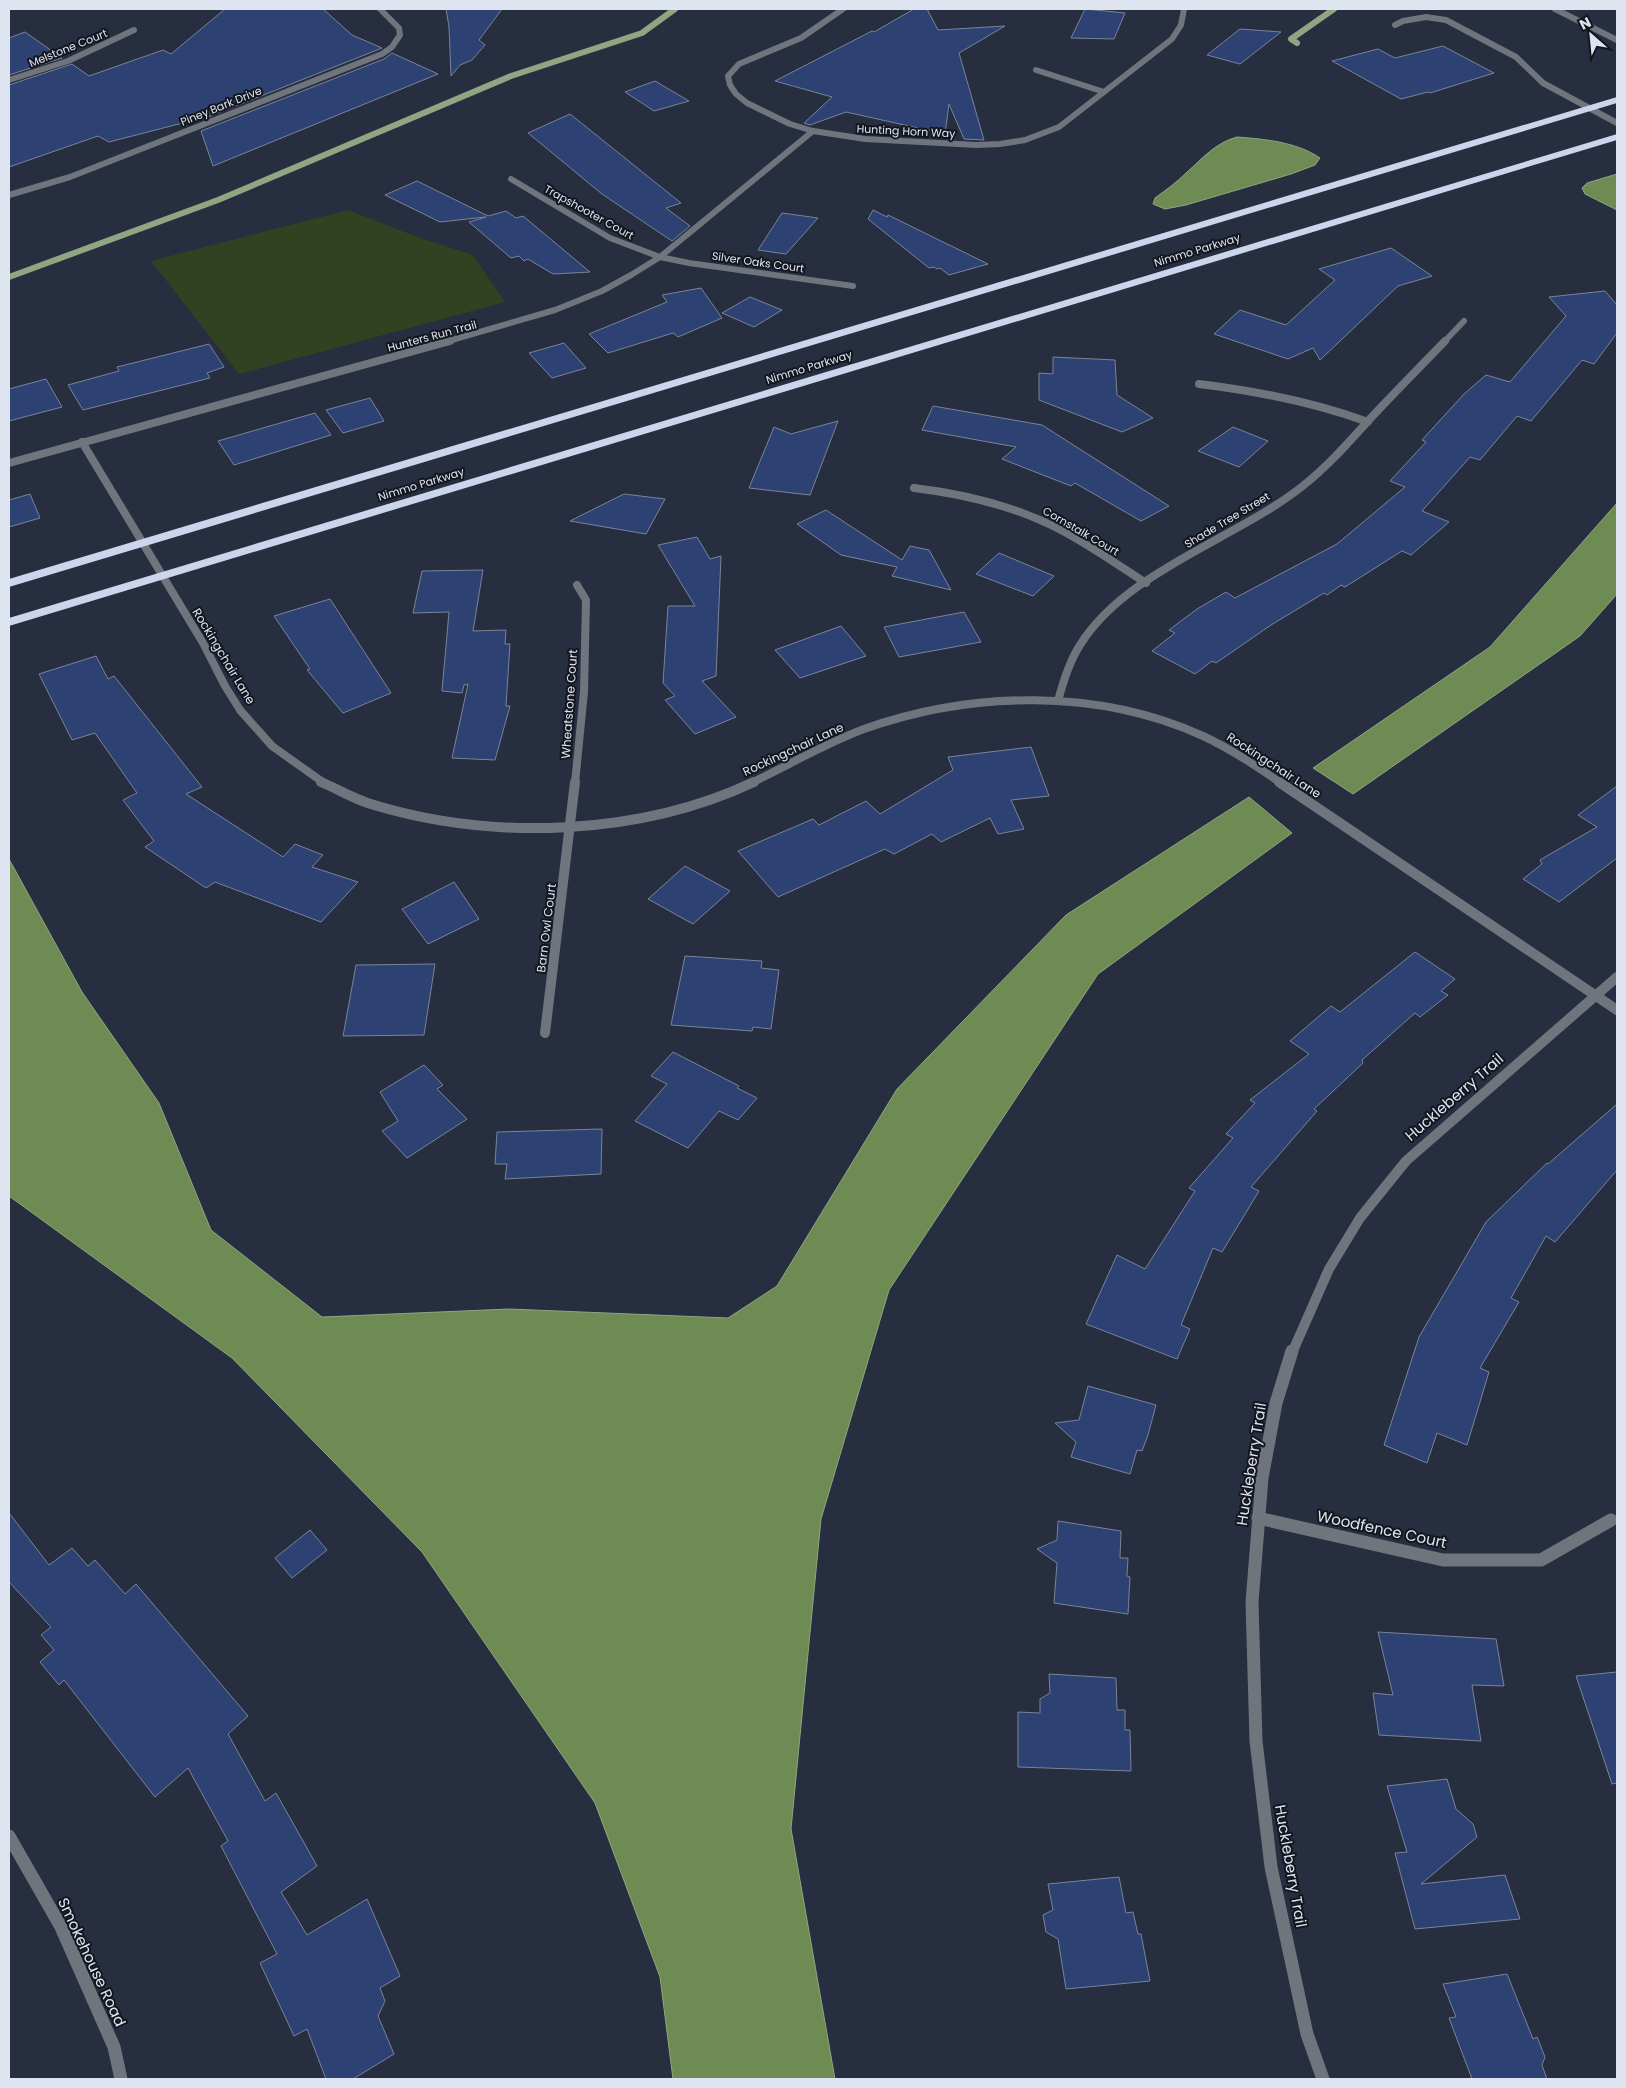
<svg xmlns="http://www.w3.org/2000/svg" width="1626" height="2088" viewBox="0 0 1626 2088" font-family="Poppins,sans-serif">
	<style>
		.green { fill: #314222 }
		.water { fill: #6e8b53; stroke: #90a682 }
		.lines { fill: none; stroke-linecap: round; stroke-linejoin: round }
		.stream { stroke: #90a682; stroke-width: 6 }
		.building { fill: #2d4273; stroke: #7a8498 }
		.lane { stroke: #70747d; stroke-width: 6 }
		.street-far3 { stroke: #70747d; stroke-width: 6 }
		.street-far2 { stroke: #70747d; stroke-width: 8 }
		.street-far1 { stroke: #70747d; stroke-width: 10 }
		.street { stroke: #70747d; stroke-width: 13 }
		.highway { fill: #cbd6ec; fill-rule: evenodd }
		.labels { text-anchor: middle; dominant-baseline: central; stroke-width: 4; stroke-linejoin: round; paint-order: stroke }
		.far-street-label { font-size: 11px; fill: #dfe5f0; stroke: #13161e }
		.street-label { font-size: 12px; fill: #dfe5f0; stroke: #13161e }
		.near-street-label { font-size: 15px; fill: #dfe5f0; stroke: #13161e }
	</style>
	<rect width="100%" height="100%" fill="#262e3f"/>
	<polygon class="green" points="348,210 420,238 473,255 505,302 239,374 151,261"/>
	<g class="water">
		<path d="M1237 137C1264 139 1297 142 1320 158L1315 165 1291 174 1186 205 1165 209 1153 204 1155 198C1166 190 1177 182 1186 173 1203 158 1215 143 1237 137Z"/>
		<polygon points="1617,174 1617,210 1585,194 1582,188 1587,183"/>
		<polygon points="1617,503 1617,594 1580,636 1353,794 1313,768 1490,647"/>
		<polygon points="1249,797 1292,833 1098,974 889,1290 821,1519 791,1829 835,2079 673,2079 660,1977 595,1803 422,1552 232,1358 9,1196 9,859 82,992 159,1103 211,1230 322,1317 509,1309 728,1318 777,1286 897,1089 1066,915"/>
	</g>
	<g class="lines">
		<g class="stream">
			<polyline points="1297,43 1291,39 1334,9"/>
			<polyline points="9,277 218,200 511,76 642,33 675,9"/>
		</g>
	</g>
	<g class="building">
		<polygon points="225,9 323,9 352,35 382,48 198,121 198,119 109,142 98,136 9,167 9,85 72,64 89,76 163,50 171,54"/>
		<polygon points="446,9 502,9 479,40 485,45 472,60 460,65 451,76 449,27"/>
		<polygon points="914,9 927,9 938,30 1005,26 959,53 984,140 964,139 949,104 945,134 846,112 810,125 804,123 832,97 775,81 872,31 874,32"/>
		<polygon points="1085,9 1125,13 1114,39 1071,38"/>
		<polygon points="1240,29 1281,32 1240,64 1207,55"/>
		<polygon points="25,32 62,58 9,75 9,38"/>
		<polygon points="1443,46 1494,73 1430,93 1428,92 1401,99 1332,61 1378,49 1395,58"/>
		<polygon points="392,53 438,74 213,166 201,131 384,59"/>
		<polygon points="655,81 689,101 654,111 625,92"/>
		<polygon points="570,114 681,203 666,208 690,226 672,241 602,194 528,133"/>
		<polygon points="417,181 488,216 506,211 516,218 523,216 590,272 553,274 528,259 524,261 519,256 511,258 469,222 486,217 440,222 385,195"/>
		<polygon points="873,210 887,217 888,215 988,264 949,275 940,268 937,269 934,267 929,268 868,219"/>
		<polygon points="782,213 818,218 786,254 758,250"/>
		<polygon points="1391,248 1432,276 1398,286 1320,360 1313,348 1288,359 1214,334 1240,310 1286,325 1335,280 1319,269"/>
		<polygon points="701,288 722,318 678,337 673,333 608,353 589,334 667,302 662,295"/>
		<polygon points="1605,291 1617,305 1617,333 1594,364 1582,360 1531,421 1517,416 1480,460 1470,457 1422,511 1449,522 1411,555 1402,551 1345,587 1341,585 1327,595 1324,593 1271,625 1216,663 1212,661 1195,674 1152,651 1175,633 1169,630 1197,609 1226,592 1235,598 1337,544 1405,487 1390,481 1426,442 1422,440 1464,394 1486,375 1510,382 1566,316 1549,297"/>
		<polygon points="750,297 782,310 754,327 722,313"/>
		<polygon points="564,343 586,368 552,378 529,353"/>
		<polygon points="209,344 224,367 207,373 210,378 83,410 68,385 119,371 117,367"/>
		<polygon points="1053,357 1115,360 1117,395 1153,418 1122,432 1039,400 1039,373 1053,374"/>
		<polygon points="46,379 62,407 9,421 9,389"/>
		<polygon points="370,398 384,421 343,433 326,410"/>
		<polygon points="933,406 1042,425 1169,506 1141,521 1075,483 1071,486 1002,459 1016,447 922,430"/>
		<polygon points="315,413 331,435 234,465 218,441"/>
		<polygon points="838,421 810,495 749,488 774,427 791,434"/>
		<polygon points="1233,427 1268,441 1239,467 1198,451"/>
		<polygon points="30,494 40,518 9,527 9,500"/>
		<polygon points="624,494 665,499 646,534 570,521"/>
		<polygon points="826,510 902,560 910,546 929,550 951,590 892,576 897,567 841,555 797,524"/>
		<polygon points="697,537 710,559 721,556 716,676 702,681 736,717 695,734 665,700 675,696 663,683 668,606 695,606 658,545"/>
		<polygon points="999,553 1054,576 1033,596 976,574"/>
		<polygon points="483,570 473,631 506,630 505,644 510,644 506,706 510,706 495,760 452,758 468,684 464,685 462,693 442,691 449,612 413,613 422,571"/>
		<polygon points="330,599 391,693 343,713 307,670 310,669 274,616"/>
		<polygon points="964,612 981,642 899,657 884,627"/>
		<polygon points="841,626 866,656 800,678 775,650"/>
		<polygon points="96,656 108,679 114,676 202,787 186,794 283,857 295,844 323,855 312,867 358,882 321,922 215,882 206,888 145,847 154,841 123,800 137,793 95,733 72,740 39,674"/>
		<polygon points="1031,747 1049,796 1011,800 1024,829 998,834 990,818 941,842 932,834 894,854 885,849 778,897 738,851 813,819 819,825 866,801 880,814 953,770 948,757"/>
		<polygon points="1617,786 1617,858 1559,902 1523,879 1542,864 1540,860 1597,827 1578,815"/>
		<polygon points="685,866 730,891 693,924 648,899"/>
		<polygon points="454,882 479,919 428,944 402,909"/>
		<polygon points="1415,952 1455,979 1441,991 1448,995 1420,1017 1415,1013 1362,1060 1363,1063 1314,1109 1317,1111 1251,1187 1259,1191 1222,1252 1213,1248 1181,1325 1190,1329 1177,1359 1086,1324 1117,1255 1145,1269 1195,1191 1189,1188 1233,1138 1226,1134 1255,1103 1250,1100 1309,1054 1290,1041 1331,1006 1340,1012"/>
		<polygon points="685,956 762,961 761,968 779,970 771,1029 753,1027 752,1031 671,1025"/>
		<polygon points="435,964 424,1035 343,1036 356,965"/>
		<polygon points="673,1052 739,1086 737,1088 757,1098 738,1120 719,1111 688,1148 635,1121 667,1084 651,1076"/>
		<polygon points="424,1065 443,1085 437,1089 467,1119 407,1158 382,1131 398,1121 380,1092"/>
		<polygon points="1617,1104 1617,1170 1555,1242 1546,1236 1511,1298 1519,1302 1480,1368 1489,1372 1467,1445 1437,1433 1427,1463 1384,1445 1419,1337 1486,1222 1547,1163 1548,1164"/>
		<polygon points="602,1129 601,1174 505,1179 507,1164 495,1164 497,1132"/>
		<polygon points="1088,1386 1156,1405 1148,1435 1142,1451 1137,1450 1130,1474 1071,1457 1076,1442 1055,1423 1079,1420"/>
		<polygon points="9,1513 49,1565 72,1548 88,1566 95,1560 125,1594 136,1584 248,1716 228,1734 265,1801 276,1793 317,1866 281,1892 307,1935 367,1899 400,1976 380,1988 385,2001 378,2016 394,2054 353,2079 326,2079 307,2029 294,2036 260,1963 277,1954 221,1846 228,1841 188,1768 155,1797 64,1680 59,1685 40,1662 54,1650 41,1635 51,1627 9,1582"/>
		<polygon points="1058,1521 1121,1531 1120,1558 1128,1558 1127,1576 1130,1577 1128,1614 1054,1603 1057,1563 1037,1549 1057,1540"/>
		<polygon points="310,1530 327,1550 292,1578 275,1558"/>
		<polygon points="1378,1632 1496,1639 1504,1686 1472,1685 1481,1741 1379,1735 1373,1693 1393,1695"/>
		<polygon points="1617,1672 1617,1783 1612,1784 1576,1676"/>
		<polygon points="1049,1674 1116,1678 1117,1710 1125,1710 1125,1730 1130,1730 1131,1771 1018,1767 1018,1712 1040,1713 1040,1699 1050,1693"/>
		<polygon points="1447,1779 1456,1809 1473,1824 1477,1837 1421,1884 1505,1875 1520,1919 1415,1929 1395,1853 1407,1852 1387,1786"/>
		<polygon points="1119,1877 1126,1913 1133,1912 1138,1934 1141,1934 1150,1981 1066,1989 1058,1939 1046,1932 1043,1915 1053,1910 1048,1884"/>
		<polygon points="1507,1974 1533,2039 1537,2037 1545,2057 1542,2065 1547,2079 1472,2079 1449,2018 1456,2017 1443,1984"/>
	</g>
	<g class="lines">
		<g class="lane">
			<polyline points="1555,9 1617,40"/>
			<polyline points="1395,25 1403,21 1426,17 1446,20 1516,57 1543,83 1617,123"/>
		</g>
		<g class="street-far3">
			<polyline points="843,9 801,38 739,64 728,76 730,85 736,94 747,103 790,124 813,131 865,139 977,145 1000,144 1025,140 1059,127 1172,39 1181,25 1184,9"/>
			<polyline points="1036,70 1104,92"/>
			<polyline points="9,80 68,61 134,30"/>
			<polyline points="511,179 610,238 660,257 689,263 853,286"/>
			<polyline points="9,195 70,177 382,54 392,47 400,35 399,28 380,9"/>
			<polyline points="445,342 555,310 602,291 631,275 660,257 813,131"/>
			<polyline points="1444,342 1464,321"/>
		</g>
		<g class="street-far2">
			<path d="M1199 384C1257 391 1313 402 1368 422"/>
			<polyline points="82,442 203,643 225,686 240,710 272,746 324,783"/>
			<polyline points="9,463 450,341"/>
			<path d="M914 488C965 494 1015 506 1061 530 1091 546 1118 565 1146 583"/>
			<path d="M1058 701C1063 682 1069 662 1080 645 1127 570 1237 539 1304 485 1328 466 1348 443 1369 420 1394 393 1420 367 1445 341"/>
			<polyline points="575,783 584,692 586,600 577,585"/>
			<path d="M751 783C789 765 824 744 864 729 971 691 1098 688 1203 736 1231 749 1256 766 1281 783"/>
		</g>
		<g class="street-far1">
			<path d="M321 782C338 789 356 800 374 805 494 841 639 836 754 782"/>
			<polyline points="1279,782 1617,1010"/>
			<polyline points="545,1033 575,782"/>
			<polyline points="1292,1353 1329,1269 1360,1218 1406,1161 1617,977"/>
		</g>
		<g class="street">
			<polyline points="1292,1351 1276,1403 1262,1478 1252,1602 1256,1741 1271,1867 1307,2034 1323,2079"/>
			<polyline points="1258,1518 1443,1560 1541,1560 1611,1520"/>
			<polyline points="9,1836 61,1927 114,2047 121,2079"/>
		</g>
		<g class="highway">
			<polygon points="1617,97 1617,103 9,587 9,579"/>
			<polygon points="1617,134 1617,140 9,626 9,618"/>
		</g>
	</g>
	<g class="labels">
		<g class="far-street-label">
			<text transform="translate(68 48) rotate(-22)">Melstone Court</text>
			<text transform="translate(221 106) rotate(-22)">Piney Bark Drive</text>
			<text transform="translate(906 131) rotate(3)">Hunting Horn Way</text>
			<text transform="translate(589 212) rotate(29)">Trapshooter Court</text>
			<text transform="translate(1197 250) rotate(-17)">Nimmo Parkway</text>
			<text transform="translate(758 262) rotate(8)">Silver Oaks Court</text>
			<text transform="translate(432 336) rotate(-15)">Hunters Run Trail</text>
			<text transform="translate(809 367) rotate(-17)">Nimmo Parkway</text>
			<text transform="translate(421 484) rotate(-17)">Nimmo Parkway</text>
			<text transform="translate(1227 520) rotate(-31)">Shade Tree Street</text>
			<text transform="translate(1081 531) rotate(30)">Cornstalk Court</text>
		</g>
		<g class="street-label">
			<text transform="translate(224 656) rotate(59)">Rockingchair Lane</text>
			<text transform="translate(569 704) rotate(-86)">Wheatstone Court</text>
			<text transform="translate(793 749) rotate(-25)">Rockingchair Lane</text>
			<text transform="translate(1274 765) rotate(33)">Rockingchair Lane</text>
			<text transform="translate(546 928) rotate(-83)">Barn Owl Court</text>
		</g>
		<g class="near-street-label">
			<text transform="translate(1454 1097) rotate(-41)">Huckleberry Trail</text>
			<text transform="translate(1251 1464) rotate(-81)">Huckleberry Trail</text>
			<text transform="translate(1382 1529) rotate(12)">Woodfence Court</text>
			<text transform="translate(1291 1866) rotate(80)">Huckleberry Trail</text>
			<text transform="translate(92 1962) rotate(65)">Smokehouse Road</text>
		</g>
	</g>
	<rect width="1626" height="2088" fill="none" stroke="#dfe5f0" stroke-width="20"/>
	<g transform="translate(1591 35) rotate(333)" stroke="#13161e" stroke-width="4" paint-order="stroke">
	<path d="M0-4L9 19L0 12L-9 19Z" fill="#dfe5f0"/>
	<text y="-8" font-size="14" font-weight="bold" text-anchor="middle" fill="#dfe5f0">N</text>
	</g>
</svg>
